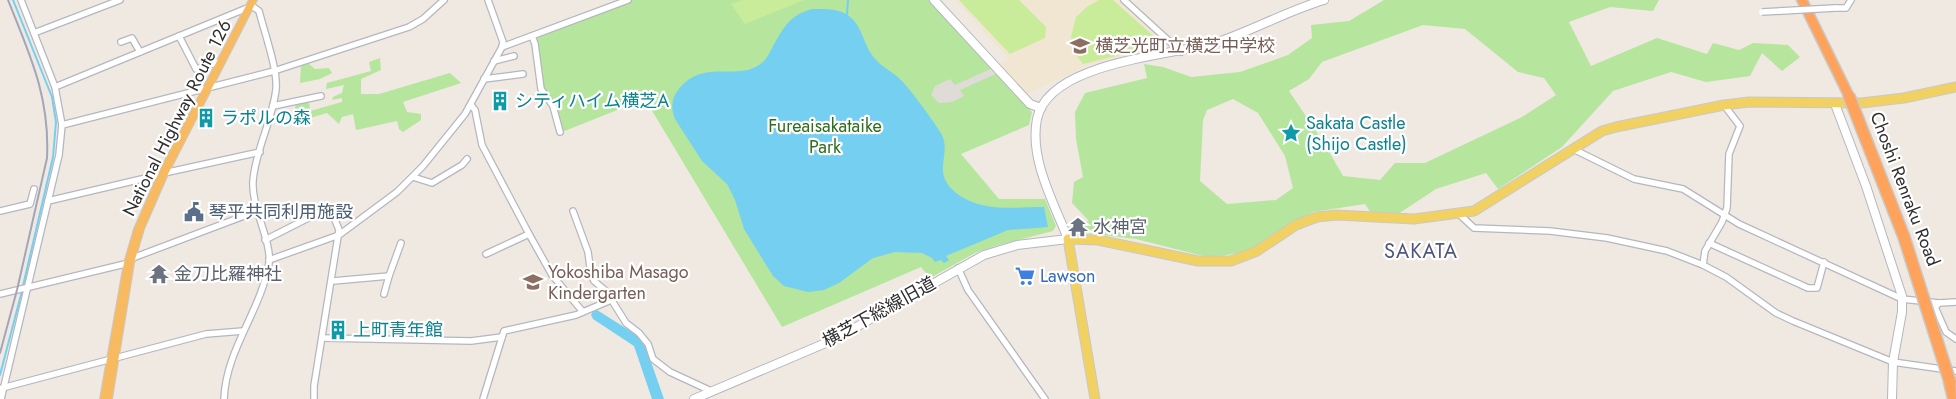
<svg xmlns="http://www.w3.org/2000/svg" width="1956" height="399" viewBox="0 0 1956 399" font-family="Jost,'Noto Sans JP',sans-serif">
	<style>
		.education { fill: #f0e6d1 }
		.green { fill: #b6e59e; fill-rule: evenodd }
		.pitch { fill: #c9ec9a }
		.plaza { fill: #dfdcd8 }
		.water { fill: #75cff0 }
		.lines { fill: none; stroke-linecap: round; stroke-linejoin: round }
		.stream { stroke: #75cff0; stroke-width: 2 }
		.river { fill: #75cff0; fill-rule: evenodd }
		.minor-casing { stroke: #b4b7c1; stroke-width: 8 }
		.tertiary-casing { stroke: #b4b7c1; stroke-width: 10 }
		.primary-casing { stroke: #c9c9c9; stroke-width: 11 }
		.trunk-casing { stroke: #c9c9c9; stroke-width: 2 }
		.motorway-casing { stroke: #c9c9c9; stroke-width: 3 }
		.minor { stroke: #fff; stroke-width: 5.5 }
		.tertiary { stroke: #fff; stroke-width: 8 }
		.primary { stroke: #f2d163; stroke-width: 9 }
		.trunk { fill: #f8ba60; fill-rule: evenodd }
		.motorway { fill: #ffa35c; fill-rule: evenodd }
		.rail { stroke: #a3a6b8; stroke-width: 2 }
		.minor-bridge-casing { stroke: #b4b7c1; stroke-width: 8; stroke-linecap: butt }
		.motorway-bridge-casing { stroke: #c9c9c9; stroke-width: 14; stroke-linecap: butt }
		.minor-bridge { stroke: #fff; stroke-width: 5.5 }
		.motorway-bridge { stroke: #ffa35c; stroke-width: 11 }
		.labels { text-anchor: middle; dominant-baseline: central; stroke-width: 4.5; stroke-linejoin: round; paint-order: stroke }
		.education-label { font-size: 18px; fill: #785e54; stroke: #fff; text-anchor: start }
		.culture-label { font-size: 18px; fill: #0d838f; stroke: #fff; text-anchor: start }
		.street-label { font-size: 18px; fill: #2e2e2e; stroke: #fff }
		.park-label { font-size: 18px; fill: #2c6e1b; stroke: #fff }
		.service-label { font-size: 18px; fill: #4e5e75; stroke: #fff; text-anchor: start }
		.worship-label { font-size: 18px; fill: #5b616d; stroke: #fff; text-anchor: start }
		.shop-label { font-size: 18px; fill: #366cbe; stroke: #fff; text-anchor: start }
		.quarter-label { font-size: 20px; letter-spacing: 1px; fill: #4d5680; stroke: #fff }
	</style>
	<rect width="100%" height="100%" fill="#efe9e1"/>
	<polygon class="education" points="955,0 1118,0 1163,42 1160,51 1086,66 1027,94 999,64 1009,59"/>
	<g class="green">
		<polygon points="632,0 930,0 1032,112 1029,125 961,154 999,199 1045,199 1056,226 1053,231 998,245 975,253 930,278 921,267 782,327 645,99 562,132 555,104 544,88 536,39 538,35"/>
		<path d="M1384 0H1659L1653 11 1610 7 1569 22 1591 66 1657 38 1707 54 1713 43 1739 50 1753 43 1788 45 1800 57 1782 71 1762 53 1750 76 1706 82 1671 72 1613 91 1562 147 1498 189 1486 173 1436 189 1398 214 1371 213 1365 204 1313 212 1247 251 1211 258 1136 239 1076 232 1071 225 1089 221 1072 203 1074 182 1083 177 1076 139 1075 112 1085 93 1147 78 1144 64 1163 67 1191 77 1240 72 1288 55 1312 38 1311 25 1349 21ZM1423 25 1465 29 1518 72 1544 78 1556 95 1522 117 1425 163H1395L1380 180 1343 176 1324 143 1289 91 1309 79 1322 62ZM1233 99 1258 113 1285 156 1293 188 1276 200 1227 204 1200 181 1203 120 1207 110Z"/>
		<polygon points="380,58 381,70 361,79 361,94 379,94 450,73 461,83 403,102 407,112 421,114 421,120 403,132 399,129 397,121 356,130 353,114 342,117 339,124 327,113 303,120 291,121 296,105 309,101 310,111 342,102 342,98 332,100 333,97 342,93 344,85 326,89 327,83 371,71 369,62"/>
		<polygon points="308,63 315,69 329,68 332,73 320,79 300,83 301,65"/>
	</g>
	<g class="pitch">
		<polygon points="743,0 804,0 745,24 731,4"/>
		<polygon points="959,0 1019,0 1046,27 1045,38 1010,54"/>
		<polygon points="1099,0 1113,0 1159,41 1157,46 1083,64 1073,51 1071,37 1076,17 1088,6"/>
	</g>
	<polygon class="plaza" points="995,67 1000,72 960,90 964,96 952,102 939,103 931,95 935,86 950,79 955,85"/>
	<path class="water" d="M813 9C825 9 838 8 849 16 862 26 863 42 872 55 879 66 892 71 901 80 911 90 935 123 942 135 952 157 928 175 962 197 986 212 1017 207 1044 207L1048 227 1008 230 946 256 949 260 944 263 941 260 935 262 932 258 922 253 895 252 873 258 839 283 824 290 808 292 784 286 773 276 744 229 735 200 727 184 702 161 675 119C671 109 671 99 678 90 703 58 735 81 759 65 765 61 768 56 771 50 782 30 789 14 813 9Z"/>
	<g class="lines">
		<g class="stream">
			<polyline points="13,0 52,97 56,122 53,157 23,286"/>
			<polyline points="847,14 848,0"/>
			<polyline points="0,375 22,291"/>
		</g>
		<polygon class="river" points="597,310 643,339 664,399 652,399 634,346 593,319 591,315 593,311"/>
		<defs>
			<g id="minor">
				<polyline points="1124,0 1181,52"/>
				<polyline points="1835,8 1846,8 1851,0"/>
				<polyline points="34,33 120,0"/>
				<polyline points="179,36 196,69 222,61"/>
				<polyline points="532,36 535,44 541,89 553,106 560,132"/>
				<polyline points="121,42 132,38 140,52"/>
				<polyline points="502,47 628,0"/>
				<polyline points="494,61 514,56"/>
				<polyline points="484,79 523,74"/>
				<path d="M55 87 252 6 259 11C264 31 278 70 276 89 273 119 255 151 253 181 251 207 272 242 269 263 261 311 226 349 224 399"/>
				<polyline points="471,105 475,110 482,145 529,234 552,275 583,312"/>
				<polyline points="273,106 321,96"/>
				<polyline points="62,125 274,71 409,27 423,19 444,0"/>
				<polyline points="1573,149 1634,179 1683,189 1739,224 1902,299 1939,303"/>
				<polyline points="164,173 260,152"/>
				<polyline points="413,177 432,183 462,165 467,159"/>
				<polyline points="48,201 163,174"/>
				<polyline points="0,211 30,204 34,189"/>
				<polyline points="573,211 588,252 591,274 594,281 606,291 626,323 639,333 648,344 653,359 670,372 711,391"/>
				<polyline points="1460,215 1474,228 1550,231 1607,238 1667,251 1703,265 1726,277 1776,313 1793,321 1893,362 1956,371"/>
				<polyline points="265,240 324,210 332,212 339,230 314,386 314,399"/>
				<polyline points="1709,243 1808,288 1817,288 1824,262"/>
				<polyline points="486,254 529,234"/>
				<polyline points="130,259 257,211"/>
				<polyline points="269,260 339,235 397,192 423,166 465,114 502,47 503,42 488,0"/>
				<polyline points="1703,265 1705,251 1722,222 1727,208 1729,154 1740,126 1724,105"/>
				<polyline points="958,268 968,290 1045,399"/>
				<polyline points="333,281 389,276 401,243"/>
				<polyline points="0,294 129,263"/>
				<polyline points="384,294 389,276"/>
				<polyline points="1956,302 1939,303 1935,307 1946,332 1956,339"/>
				<polyline points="322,338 471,341 502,337"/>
				<polyline points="2,388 206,334 243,331"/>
				<polyline points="1,399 59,155 62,125 55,87 21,0"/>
				<polyline points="483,399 504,331 576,315 611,300"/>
			</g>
			<g id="tertiary">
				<polyline points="934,0 1030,104 1041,108"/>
				<polyline points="1835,104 1866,186 1902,296 1902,312 1893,362 1892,399"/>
				<path d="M694 399 835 339 984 255 1017 245 1068 239C1054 203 1029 159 1037 119 1049 61 1172 56 1218 42 1254 30 1287 11 1324 0"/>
			</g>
			<polyline id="primary" points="1095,399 1068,239 1098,240 1198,261 1231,261 1257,251 1296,225 1317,217 1336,215 1414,219 1474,211 1602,131 1616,127 1724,105 1749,102 1861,103 1904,98 1956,87"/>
			<polygon id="trunk" points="249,0 257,0 168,174 144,229 134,263 112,399 100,399 124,263 134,229 158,174"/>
			<g id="motorway">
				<polygon points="1797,0 1807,0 1854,96 1853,99 1845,99 1844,96"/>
				<polygon points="1950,376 1955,378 1956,399 1948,399 1944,382 1945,378"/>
			</g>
		</defs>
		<use href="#minor" class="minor-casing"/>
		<use href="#tertiary" class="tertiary-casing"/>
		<use href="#primary" class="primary-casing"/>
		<use href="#trunk" class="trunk-casing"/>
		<use href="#motorway" class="motorway-casing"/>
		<use href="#minor" class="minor"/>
		<use href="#tertiary" class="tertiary"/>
		<use href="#primary" class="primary"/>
		<use href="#trunk" class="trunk"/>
		<use href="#motorway" class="motorway"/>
		<path class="rail" d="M0 353 17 290 47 158C50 97 30 55 8 0"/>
		<defs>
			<polyline id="minor-bridge" points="1762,12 1835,8"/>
			<polyline id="motorway-bridge" points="1849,96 1904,237 1950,382"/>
		</defs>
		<use href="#minor-bridge" class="minor-bridge-casing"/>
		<use href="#motorway-bridge" class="motorway-bridge-casing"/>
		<use href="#minor-bridge" class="minor-bridge"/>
		<use href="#motorway-bridge" class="motorway-bridge"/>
	</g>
	<defs>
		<symbol id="school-bare" viewBox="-9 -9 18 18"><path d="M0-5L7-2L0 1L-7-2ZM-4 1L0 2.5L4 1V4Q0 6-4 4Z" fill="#8d6e63" stroke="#fff" stroke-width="2.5" paint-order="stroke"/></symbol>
		<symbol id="building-bare" viewBox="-9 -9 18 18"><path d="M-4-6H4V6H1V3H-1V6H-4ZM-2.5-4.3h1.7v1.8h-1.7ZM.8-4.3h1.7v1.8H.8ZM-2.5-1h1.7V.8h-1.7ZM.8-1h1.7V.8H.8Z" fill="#0f9aa8" stroke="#fff" stroke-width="2.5" paint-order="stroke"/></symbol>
		<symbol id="sight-bare" viewBox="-9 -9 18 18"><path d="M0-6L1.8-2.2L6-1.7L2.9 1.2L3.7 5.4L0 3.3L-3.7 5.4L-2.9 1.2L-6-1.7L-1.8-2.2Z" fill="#0f9aa8" stroke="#fff" stroke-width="2.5" paint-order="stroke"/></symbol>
		<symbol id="civic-bare" viewBox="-9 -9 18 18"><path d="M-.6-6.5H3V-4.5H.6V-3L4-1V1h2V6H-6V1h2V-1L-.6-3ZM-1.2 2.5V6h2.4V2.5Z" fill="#5c6f8a" stroke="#fff" stroke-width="2.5" paint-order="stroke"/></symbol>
		<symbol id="temple-bare" viewBox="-9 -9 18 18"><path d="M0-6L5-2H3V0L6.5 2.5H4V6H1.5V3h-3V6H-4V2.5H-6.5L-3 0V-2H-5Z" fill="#6b7280" stroke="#fff" stroke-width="2.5" paint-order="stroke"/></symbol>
		<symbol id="supermarket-bare" viewBox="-9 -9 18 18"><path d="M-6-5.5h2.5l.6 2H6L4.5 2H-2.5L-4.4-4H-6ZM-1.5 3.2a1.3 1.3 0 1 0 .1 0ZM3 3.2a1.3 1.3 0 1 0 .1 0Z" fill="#3f7fe0" stroke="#fff" stroke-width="2.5" paint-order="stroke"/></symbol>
	</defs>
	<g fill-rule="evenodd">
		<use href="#school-bare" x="1066" y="32" width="28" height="28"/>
		<use href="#building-bare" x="486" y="87" width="28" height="28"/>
		<use href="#building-bare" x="192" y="104" width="28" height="28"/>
		<use href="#sight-bare" x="1277" y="119" width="28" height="28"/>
		<use href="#civic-bare" x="180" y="198" width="28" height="28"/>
		<use href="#temple-bare" x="1064" y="213" width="28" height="28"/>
		<use href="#temple-bare" x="145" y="260" width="28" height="28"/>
		<use href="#supermarket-bare" x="1011" y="262" width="28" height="28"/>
		<use href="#school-bare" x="519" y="268" width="28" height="28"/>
		<use href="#building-bare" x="324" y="316" width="28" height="28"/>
	</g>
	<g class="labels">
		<g class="education-label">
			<text x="1095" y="46">横芝光町立横芝中学校</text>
			<text x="548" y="272">Yokoshiba Masago<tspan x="548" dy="21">Kindergarten</tspan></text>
		</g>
		<g class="culture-label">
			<text x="515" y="101">シティハイム横芝A</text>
			<text x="221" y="118">ラポルの森</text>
			<text x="1306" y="123">Sakata Castle<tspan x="1306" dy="21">(Shijo Castle)</tspan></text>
			<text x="353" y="330">上町青年館</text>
		</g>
		<g class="street-label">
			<text transform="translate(177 118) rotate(-63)">National Highway Route 126</text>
			<text transform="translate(1905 189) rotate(69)">Choshi Renraku Road</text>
			<text transform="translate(879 312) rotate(-29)">横芝下総線旧道</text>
		</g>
		<g class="park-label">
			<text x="825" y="126">Fureaisakataike<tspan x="825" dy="21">Park</tspan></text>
		</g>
		<g class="service-label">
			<text x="209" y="212">琴平共同利用施設</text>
		</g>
		<g class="worship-label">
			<text x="1093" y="227">水神宮</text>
			<text x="174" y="274">金刀比羅神社</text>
		</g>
		<g class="shop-label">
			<text x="1040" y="276">Lawson</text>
		</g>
		<g class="quarter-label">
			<text x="1421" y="251">SAKATA</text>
		</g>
	</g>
</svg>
